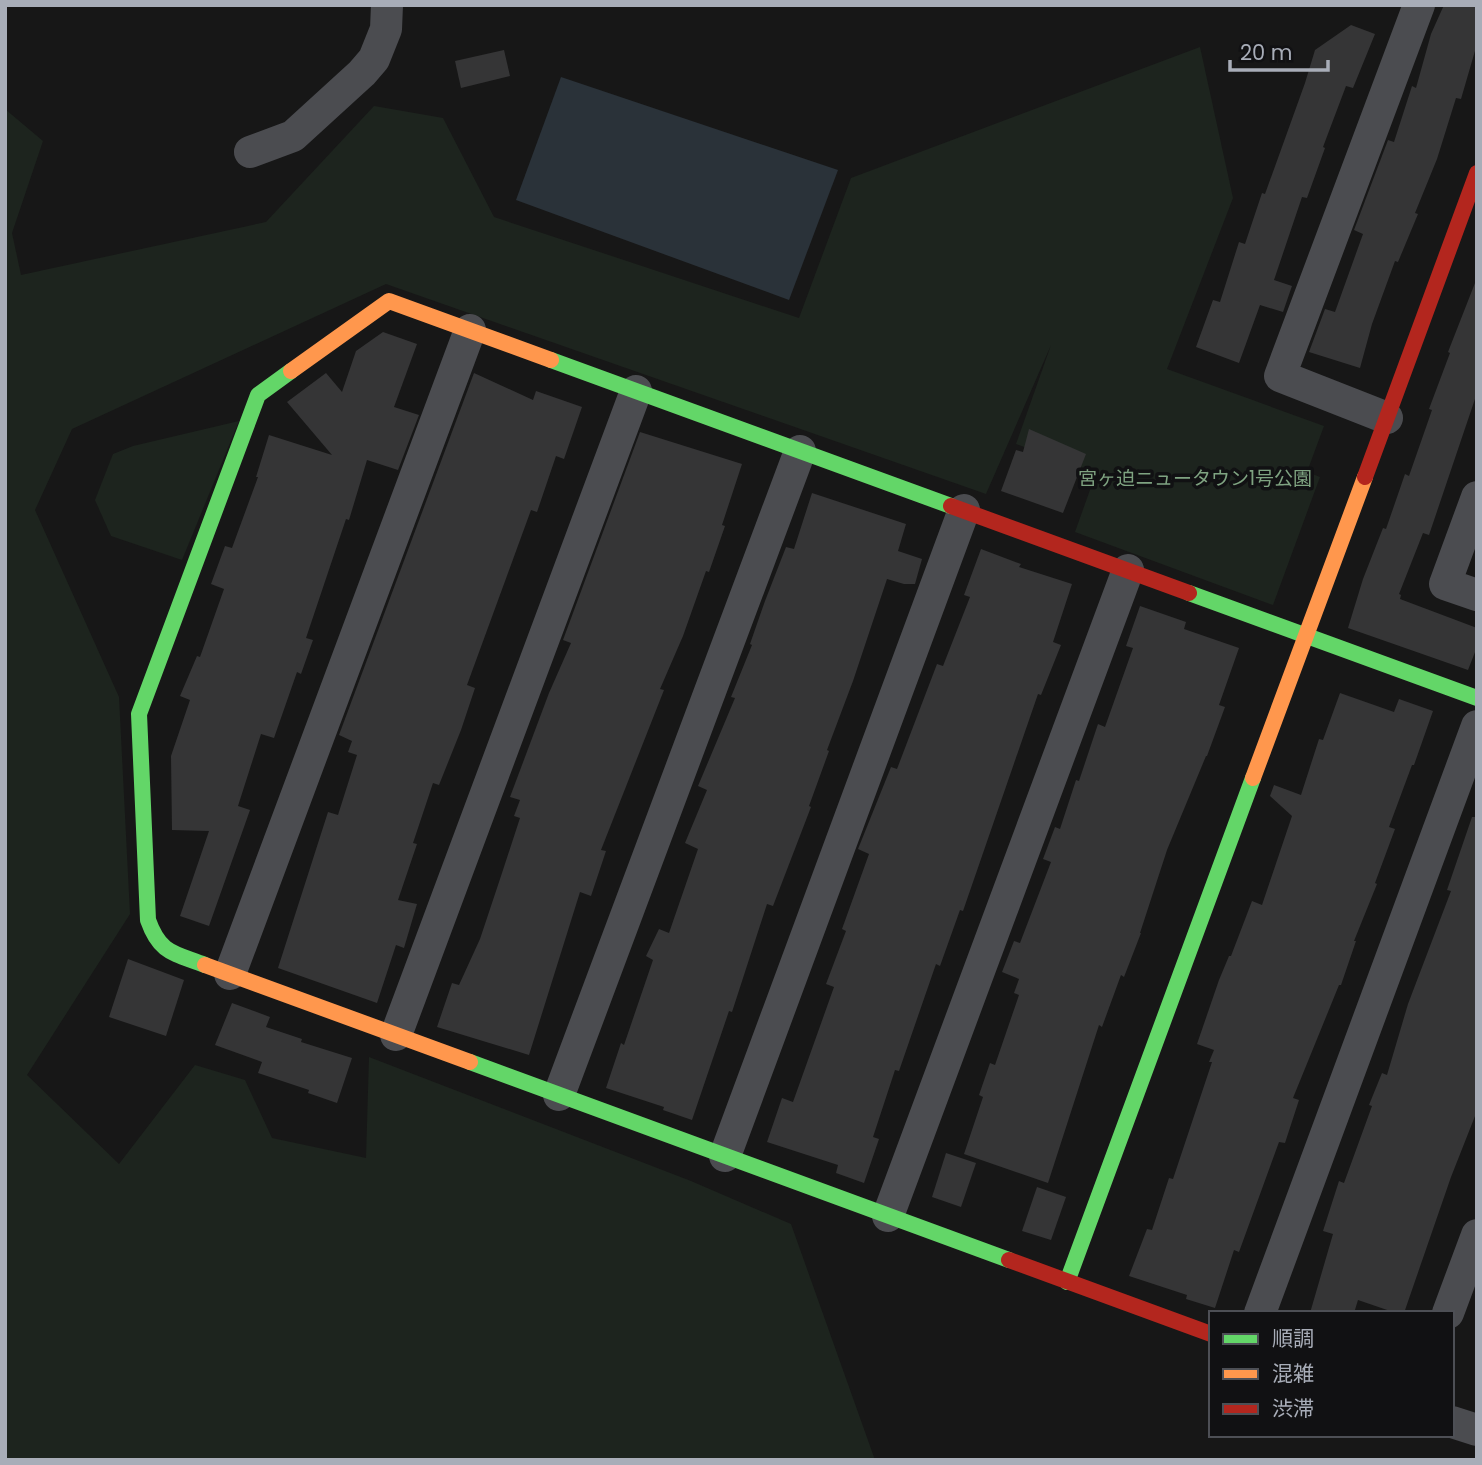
<svg xmlns="http://www.w3.org/2000/svg" width="1482" height="1465" viewBox="0 0 1482 1465" font-family="Poppins,'Noto Sans JP',sans-serif">
	<style>
		.green { fill: #1d241e }
		.water { fill: #2a3239 }
		.building { fill: #353536 }
		.lines { fill: none; stroke-linecap: round; stroke-linejoin: round }
		.street { stroke: #4b4c50; stroke-width: 32 }
		.fast { stroke: #63d668; stroke-width: 16 }
		.slow { stroke: #ff974d; stroke-width: 16 }
		.jam { stroke: #b3261e; stroke-width: 16 }
		.labels { text-anchor: middle; dominant-baseline: central; stroke-width: 7; stroke-linejoin: round; paint-order: stroke }
		.park-label { font-size: 19px; fill: #7fa381; stroke: #111113 }
	</style>
	<rect width="100%" height="100%" fill="#171717"/>
	<g class="green">
		<polygon points="1200,47 1233,198 1167,369 1324,426 1307,472 1320,477 1273,605 1075,532 1096,473 1016,444 1051,345 986,494 386,284 72,429 35,510 119,697 130,914 27,1075 119,1164 195,1065 245,1080 272,1138 366,1158 369,1057 691,1181 791,1224 875,1460 5,1460 5,109 43,141 12,233 21,275 266,222 374,106 443,118 494,217 799,318 851,178"/>
		<polygon points="239,421 182,560 111,536 95,500 113,454 133,446"/>
	</g>
	<polygon class="water" points="561,77 838,170 789,300 516,200"/>
	<g class="building">
		<polygon points="1444,5 1477,5 1477,44 1461,99 1456,98 1437,159 1415,213 1418,214 1398,262 1395,261 1372,324 1360,368 1309,352 1325,309 1335,312 1363,234 1354,230 1388,140 1394,142 1412,86 1416,88 1431,34"/>
		<polygon points="1351,25 1375,34 1353,88 1346,86 1323,147 1325,148 1307,198 1302,197 1274,280 1292,286 1283,312 1260,305 1239,363 1196,347 1213,300 1220,302 1239,242 1245,244 1262,193 1265,194 1305,83 1315,50"/>
		<polygon points="504,50 510,76 461,88 455,61"/>
		<polygon points="1475,283 1477,393 1429,535 1423,533 1399,594 1401,595 1400,599 1477,628 1477,647 1468,670 1348,628 1363,579 1383,528 1386,529 1405,474 1409,476 1432,410 1429,409 1450,353 1448,352"/>
		<polygon points="383,332 417,344 394,407 419,415 398,470 367,460 349,520 346,519 306,638 313,640 301,674 297,672 274,738 261,734 238,806 250,810 209,926 180,916 209,831 172,830 171,756 190,700 180,696 197,656 200,657 224,589 211,584 225,546 232,548 258,477 256,477 269,435 332,455 287,402 326,373 342,392 356,351"/>
		<polygon points="474,373 533,400 536,391 582,407 564,459 556,456 537,512 531,510 467,685 475,688 461,730 439,785 433,783 413,843 417,844 398,900 417,904 404,948 396,945 377,1003 278,968 328,812 338,815 357,755 348,752 352,741 339,735"/>
		<polygon points="1029,429 1086,454 1063,513 1001,491 1016,450 1023,452"/>
		<polygon points="640,432 742,464 722,525 725,526 709,572 706,571 683,636 660,689 664,690 601,850 606,851 591,896 580,892 529,1055 437,1027 452,983 459,985 480,939 502,873 520,818 514,816 520,800 510,797 549,693 571,643 563,640"/>
		<polygon points="812,493 906,524 898,551 922,559 915,584 904,584 887,579 853,681 827,750 829,751 809,806 811,807 773,906 767,904 732,1012 729,1011 692,1120 663,1110 664,1107 606,1088 621,1043 624,1045 653,960 646,956 659,929 669,933 698,849 685,843 707,790 698,786 735,698 731,697 752,645 750,644 765,601 786,547 794,549"/>
		<polygon points="981,549 1021,564 1019,567 1072,584 1053,642 1061,645 1041,695 1038,694 963,911 960,910 940,966 936,964 899,1071 895,1070 873,1137 879,1139 864,1183 836,1173 838,1165 767,1142 782,1098 793,1102 834,987 826,984 846,931 842,929 869,854 858,849 891,767 897,769 937,664 943,666 970,597 964,595"/>
		<polygon points="1140,606 1186,622 1184,629 1239,648 1219,705 1225,707 1207,756 1206,756 1167,850 1140,933 1141,933 1124,977 1121,975 1102,1027 1099,1025 1048,1183 964,1154 983,1097 979,1095 990,1063 995,1065 1019,995 1014,993 1019,979 1002,972 1014,941 1020,943 1051,862 1043,859 1055,827 1060,829 1076,780 1079,781 1098,724 1105,727 1133,648 1126,646"/>
		<polygon points="1340,693 1394,712 1399,699 1433,711 1414,765 1412,765 1389,827 1395,829 1375,883 1377,884 1354,941 1356,941 1341,985 1339,985 1293,1098 1299,1100 1285,1143 1279,1142 1239,1252 1234,1250 1215,1308 1186,1299 1187,1295 1129,1276 1147,1229 1152,1230 1169,1178 1173,1179 1212,1062 1209,1062 1214,1050 1197,1044 1219,980 1229,956 1231,956 1252,901 1262,905 1292,816 1270,796 1274,785 1301,795 1319,739 1323,740"/>
		<polygon points="1472,817 1477,817 1477,1111 1451,1177 1404,1313 1396,1313 1358,1300 1354,1313 1310,1313 1333,1234 1323,1231 1339,1181 1344,1183 1372,1106 1369,1105 1382,1073 1387,1075 1408,1004 1451,891 1447,890"/>
		<polygon points="128,959 184,980 166,1036 109,1017"/>
		<polygon points="232,1003 270,1017 266,1027 302,1039 301,1042 352,1058 337,1103 308,1093 309,1090 258,1073 262,1062 215,1045"/>
		<polygon points="946,1153 976,1163 961,1207 932,1197"/>
		<polygon points="1037,1187 1066,1197 1051,1240 1022,1231"/>
	</g>
	<g class="lines">
		<g class="street">
			<polyline points="250,152 293,136 362,73 374,59 386,29 387,5"/>
			<polyline points="1387,418 1280,376 1419,5"/>
			<polyline points="1477,497 1445,584 1477,595"/>
			<polyline points="230,974 470,330"/>
			<polyline points="396,1035 636,391"/>
			<polyline points="559,1095 800,451"/>
			<polyline points="725,1156 964,510"/>
			<polyline points="888,1216 1128,570"/>
			<polyline points="1260,1313 1477,726"/>
			<polyline points="1448,1313 1477,1235"/>
			<polyline points="1452,1422 1477,1430"/>
		</g>
		<g class="fast">
			<polyline points="551,360 951,506"/>
			<polyline points="1189,593 1477,698"/>
			<path d="M205 965C174 953 160 954 148 920L139 714 258 395 291 371"/>
			<polyline points="470,1062 1009,1260"/>
			<polyline points="1067,1282 1253,778"/>
		</g>
		<g class="slow">
			<polyline points="291,371 389,301 551,360"/>
			<polyline points="1253,778 1365,477"/>
			<polyline points="205,965 470,1062"/>
		</g>
		<g class="jam">
			<polyline points="1365,477 1477,173"/>
			<polyline points="951,506 1189,593"/>
			<polyline points="1009,1260 1211,1334"/>
		</g>
	</g>
	<g class="labels">
		<g class="park-label">
			<text x="1195" y="478">宮ヶ迫ニュータウン1号公園</text>
		</g>
	</g>
	<rect width="1482" height="1465" fill="none" stroke="#a8adb8" stroke-width="14"/>
	<rect x="1209" y="1311" width="245" height="126" fill="#111113" stroke="#4d4f55" stroke-width="2"/>
	<rect x="1223" y="1334" width="35" height="10" fill="#63d668" stroke="#4d4f55" stroke-width="2"/>
	<text x="1272" y="1346" font-size="21" fill="#a8adb8">順調</text>
	<rect x="1223" y="1369" width="35" height="10" fill="#ff974d" stroke="#4d4f55" stroke-width="2"/>
	<text x="1272" y="1381" font-size="21" fill="#a8adb8">混雑</text>
	<rect x="1223" y="1404" width="35" height="10" fill="#b3261e" stroke="#4d4f55" stroke-width="2"/>
	<text x="1272" y="1416" font-size="21" fill="#a8adb8">渋滞</text>
	<path d="M1230 60v10h98v-10" fill="none" stroke="#a8adb8" stroke-width="3.5"/>
	<text x="1240" y="60" font-size="21" fill="#a8adb8" stroke="#111113" stroke-width="5" paint-order="stroke">20 m</text>
</svg>
